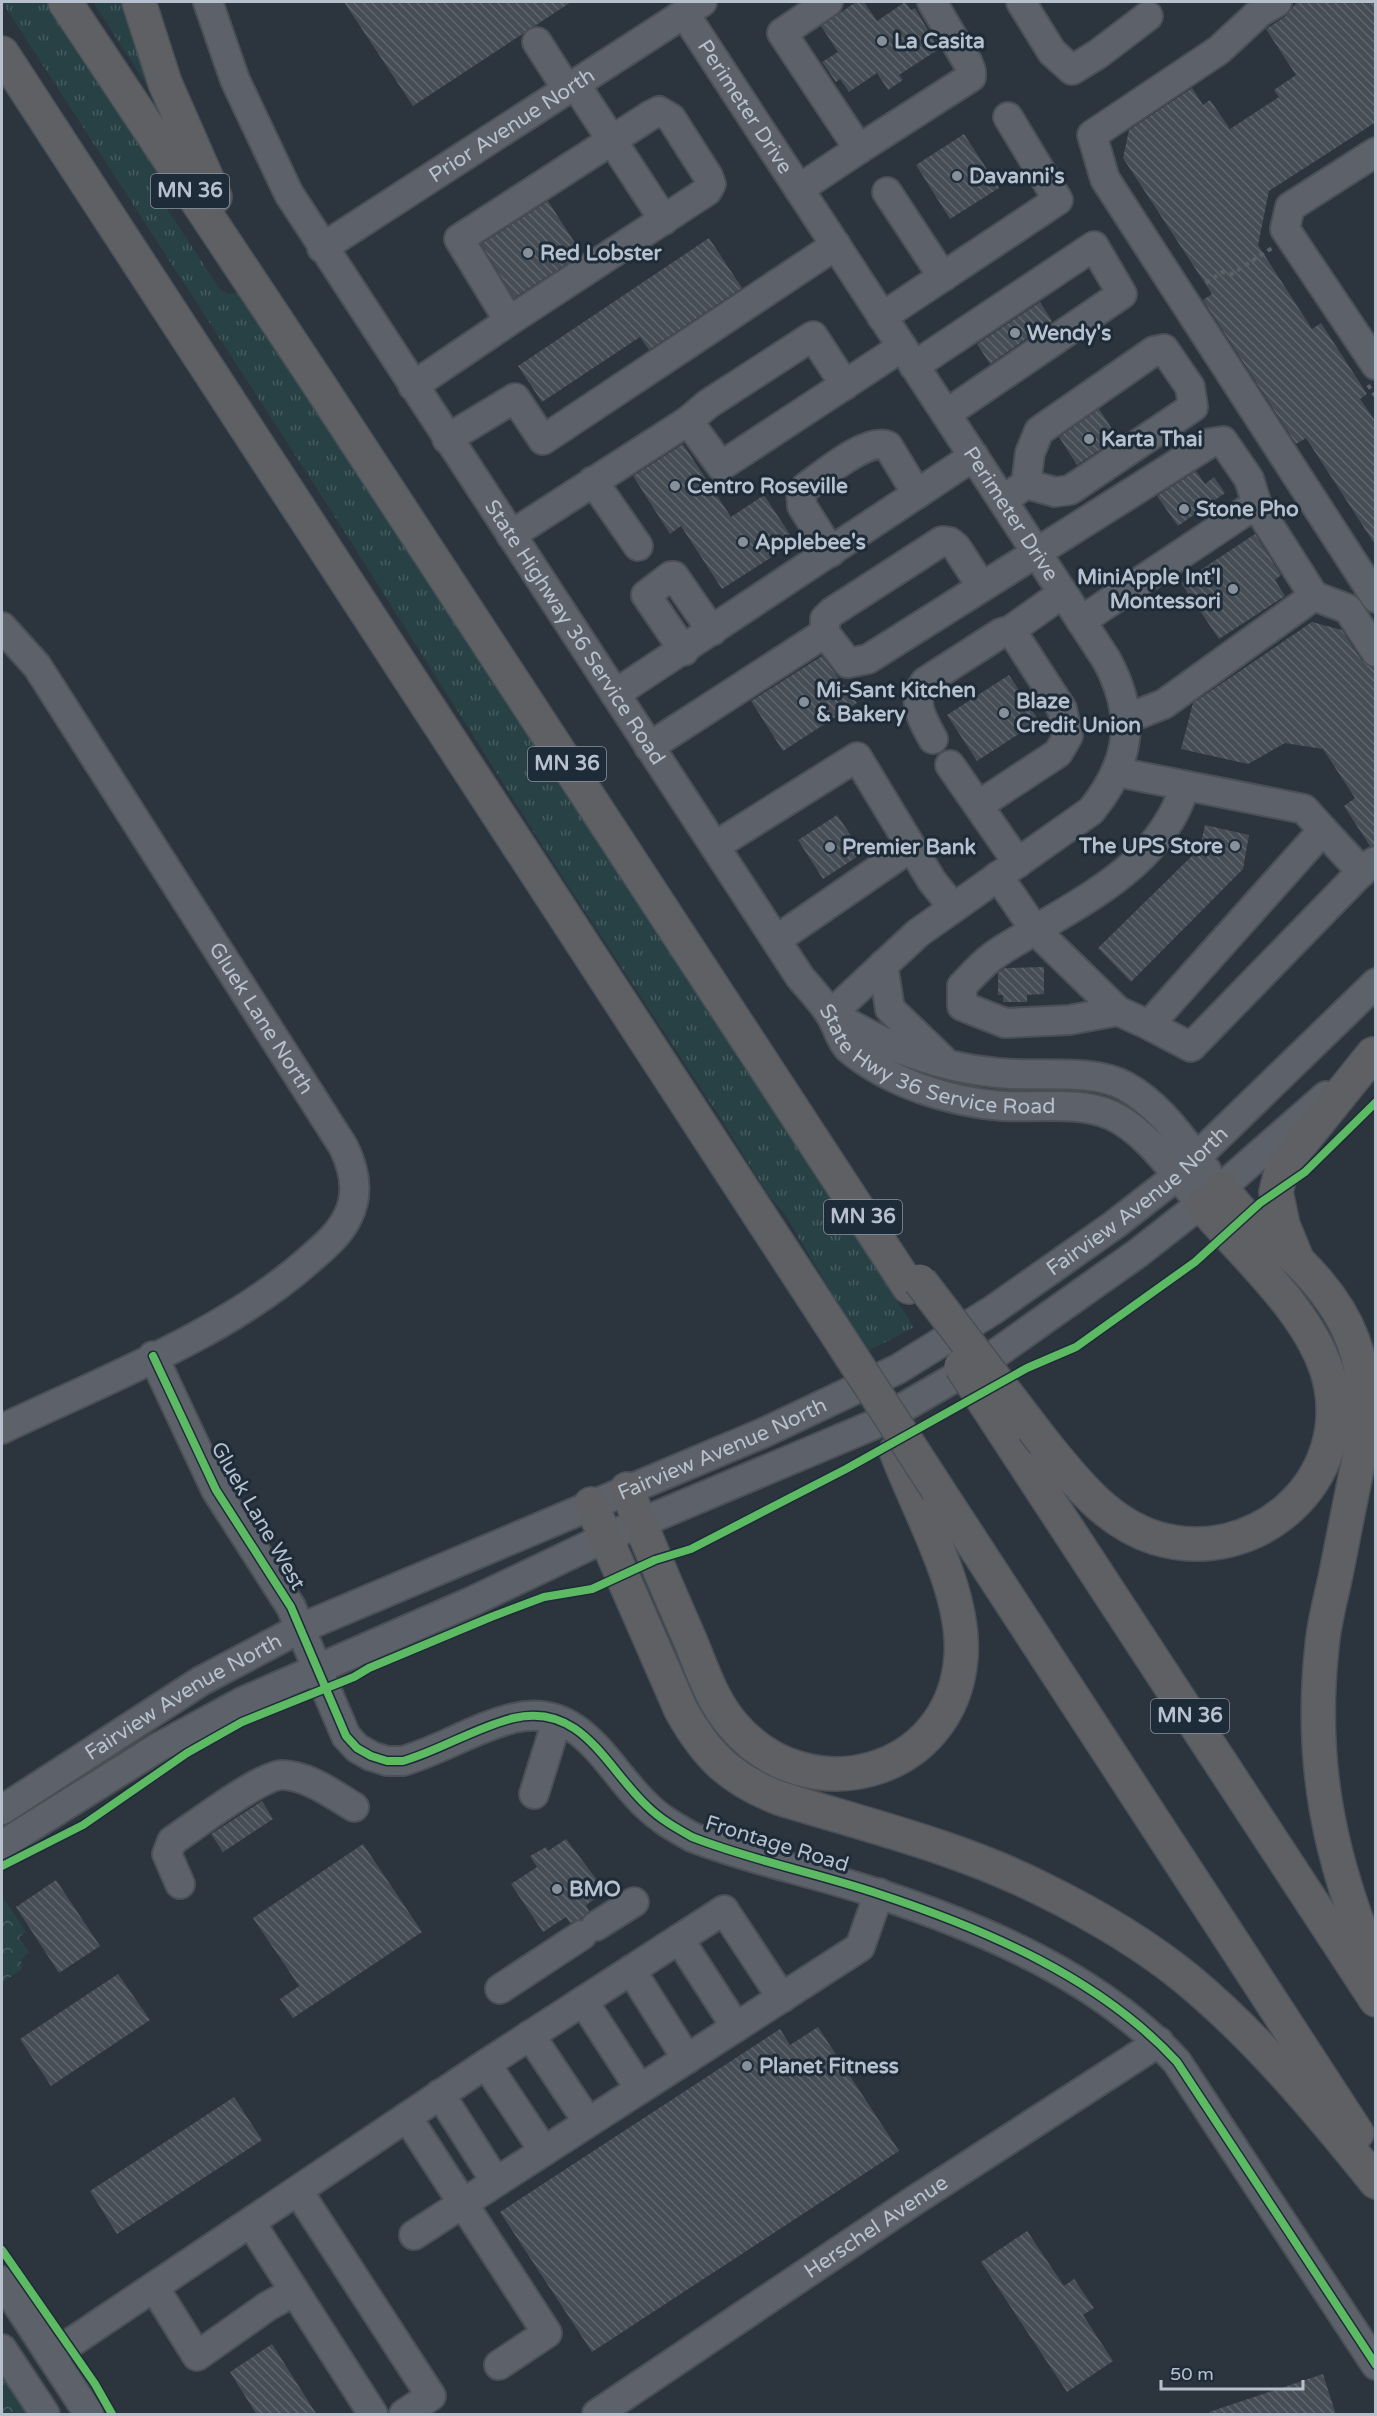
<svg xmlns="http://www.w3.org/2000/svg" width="1377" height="2416" viewBox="0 0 1377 2416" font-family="'Varela Round',sans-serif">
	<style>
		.grass { fill: url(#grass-tufts) }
		.park { fill: url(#park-crowns) }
		.building { fill: url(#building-back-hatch) }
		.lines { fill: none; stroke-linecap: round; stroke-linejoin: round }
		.minor-casing { stroke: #4b5057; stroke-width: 32 }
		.highway-casing { stroke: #495058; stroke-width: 36 }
		.path { stroke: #5a6167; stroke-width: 4; stroke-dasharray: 4.5 4.5; stroke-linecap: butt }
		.minor { stroke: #5d626a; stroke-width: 28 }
		.highway { stroke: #5e6064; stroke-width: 33 }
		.highway-bridge-casing { stroke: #495058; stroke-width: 36; stroke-linecap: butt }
		.highway-bridge { stroke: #5e6064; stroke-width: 33 }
		.cycleway-casing { stroke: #1e2b39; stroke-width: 11 }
		.cycleway { stroke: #5cba63; stroke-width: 8 }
		.poi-dot { fill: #86909b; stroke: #1e2b39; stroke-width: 2 }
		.labels { text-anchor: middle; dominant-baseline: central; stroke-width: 6; stroke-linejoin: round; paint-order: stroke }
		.shield { fill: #1e2b39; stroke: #8994a1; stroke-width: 1.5 }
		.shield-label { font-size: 20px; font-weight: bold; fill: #b7c1cd }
		.poi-label { font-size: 21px; font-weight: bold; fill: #b7c1cd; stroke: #1e2b39; text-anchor: start }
		.street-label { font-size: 21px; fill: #b7c1cd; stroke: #1e2b39 }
	</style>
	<defs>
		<pattern id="grass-tufts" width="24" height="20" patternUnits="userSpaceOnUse" patternTransform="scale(1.5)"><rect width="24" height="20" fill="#284144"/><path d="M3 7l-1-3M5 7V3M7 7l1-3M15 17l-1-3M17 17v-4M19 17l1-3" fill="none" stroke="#455b5e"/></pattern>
		<pattern id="park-crowns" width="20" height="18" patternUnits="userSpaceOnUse" patternTransform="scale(1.5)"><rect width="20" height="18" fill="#284144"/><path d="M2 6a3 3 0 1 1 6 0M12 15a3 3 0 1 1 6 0" fill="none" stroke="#455b5e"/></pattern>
		<pattern id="building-back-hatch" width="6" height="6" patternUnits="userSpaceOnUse" patternTransform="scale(1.5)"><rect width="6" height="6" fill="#464d55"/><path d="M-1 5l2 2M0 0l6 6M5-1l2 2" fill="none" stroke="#5e656c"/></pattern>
	</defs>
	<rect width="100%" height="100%" fill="#2c343d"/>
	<g class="grass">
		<polygon points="2,2 48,2 164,178 152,186 220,289 229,294 240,292 914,1327 867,1352 784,1213 769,1196 719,1116 563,878 330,509"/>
		<polygon points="93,2 129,2 154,96"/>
	</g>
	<g class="park">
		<polygon points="5,1900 26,1932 19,1937 29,1952 21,1960 22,1969 2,1983 2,1902"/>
		<polygon points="2,2370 31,2414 2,2414"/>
	</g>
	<g class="building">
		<polygon points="344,2 571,2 413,106"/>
		<polygon points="856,2 864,2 877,21 905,2 911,10 915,8 939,49 899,75 903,80 888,90 877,73 849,92 840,79 836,82 822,62 838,52 821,26"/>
		<polygon points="1297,2 1376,2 1376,122 1269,191 1258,245 1312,329 1321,323 1367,394 1360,399 1376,422 1376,546 1306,438 1296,444 1203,300 1212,294 1123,158 1129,130 1192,88 1203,105 1210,100 1230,129 1279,97 1274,90 1296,75 1266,29 1286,16"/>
		<polygon points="964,134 999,188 950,219 916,165"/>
		<polygon points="548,201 582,254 514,298 481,244"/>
		<polygon points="709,238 742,288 649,350 640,337 542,402 518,366"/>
		<polygon points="1040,302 1052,321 990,364 977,344"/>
		<polygon points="1099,409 1118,438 1077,465 1059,437"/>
		<polygon points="683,444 731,517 764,495 795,542 722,589 681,526 670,534 633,476"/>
		<polygon points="1196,471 1205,484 1214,477 1225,493 1178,526 1157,496"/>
		<polygon points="1255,534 1281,575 1275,580 1285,596 1219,639 1181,583"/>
		<polygon points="1312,622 1342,630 1362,661 1376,670 1376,845 1370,846 1344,806 1355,798 1323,749 1285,743 1248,764 1181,749 1193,703"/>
		<polygon points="822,656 857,703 783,751 751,701"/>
		<polygon points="1009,675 1039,721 977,761 947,715"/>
		<polygon points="837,815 863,853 823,879 798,840"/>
		<polygon points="1205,825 1249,835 1243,869 1131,982 1098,948 1200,848"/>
		<polygon points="1044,967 1044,994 1027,995 1027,1002 1003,1002 1003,995 998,995 998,973 1005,968"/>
		<polygon points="262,1801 273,1819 223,1852 211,1834"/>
		<polygon points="566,1839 597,1880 594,1882 602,1894 586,1905 589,1911 581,1919 570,1923 566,1917 543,1932 511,1884 537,1867 530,1856 546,1847 548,1851"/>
		<polygon points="363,1844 422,1932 293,2018 280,1999 299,1986 253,1918"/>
		<polygon points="56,1880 100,1946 59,1973 16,1907"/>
		<polygon points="118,1974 150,2020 51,2086 20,2039"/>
		<polygon points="818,2027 899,2151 592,2352 500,2212 780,2029 790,2045"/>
		<polygon points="234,2097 262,2140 117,2234 90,2191"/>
		<polygon points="1027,2231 1064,2286 1074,2279 1094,2308 1083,2315 1113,2361 1067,2392 981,2262"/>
		<polygon points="272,2344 317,2415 257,2415 230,2372"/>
		<polygon points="1323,2374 1336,2415 1210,2415 1209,2412"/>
	</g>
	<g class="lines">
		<defs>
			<g id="minor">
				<path id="s1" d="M208 2 235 80 289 194 800 977C810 989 823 1002 831 1016 837 1025 840 1040 848 1048 889 1083 950 1102 1003 1106 1038 1108 1080 1101 1111 1115 1148 1132 1175 1174 1201 1204"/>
				<polyline points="1021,2 1052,52 1072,70 1098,54 1148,16"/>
				<polyline points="1277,2 1260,12 1219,50 1092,135 1105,179 1376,598"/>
				<path id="s2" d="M684 13 1106 659C1137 715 1131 762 1091 811L918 933 831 1014"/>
				<polyline points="537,42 567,89"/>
				<polyline points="575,84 664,220"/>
				<polyline points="859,149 971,77 971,71 968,63 932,2"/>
				<polyline points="1376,152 1290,207 1285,229 1376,365"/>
				<polyline points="799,189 859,149 782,33 828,2"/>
				<polyline points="887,192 943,277"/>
				<path id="s3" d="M322 248 702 2"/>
				<polyline points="882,317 1058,200 1008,117"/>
				<polyline points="914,366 1094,246 1122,294 946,414"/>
				<polyline points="413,386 509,321 459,239 651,115 659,111 671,118 708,176 711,184 707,191 509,321"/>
				<polyline points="688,421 708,404 813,336 845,385"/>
				<polyline points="447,439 515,398 543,440 836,245"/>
				<polyline points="593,481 638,546"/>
				<polyline points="1003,500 1026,484 1030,453 1039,431 1154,351 1164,349 1190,387 1193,407 1070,490 1055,492 1026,484"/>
				<polyline points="511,535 688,421 721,466 902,347"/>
				<path d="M831 552 802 506 801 492 806 487C823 475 869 436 888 446L917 494"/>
				<polyline points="982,587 956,547 950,542 942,541 832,612 825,619 825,633 848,663 868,659 1210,443 1223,441 1249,479 1258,508"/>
				<polyline points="1081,621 1244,512 1258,508 1314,596"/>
				<path id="s4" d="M2 627 37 666 343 1146C354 1168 360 1192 348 1216 339 1235 325 1246 309 1260 226 1334 102 1381 2 1429"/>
				<polyline points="684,651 646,595 671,576 674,576 712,631"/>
				<polyline points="615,694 974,456"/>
				<polyline points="1126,719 1164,704 1314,596 1348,609 1376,652"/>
				<path d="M933 739C922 719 911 702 925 682L1001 633 1011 630 1063 593"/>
				<polyline points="649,747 825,633"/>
				<polyline points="950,765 1018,863"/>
				<polyline points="979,805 1058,753 1068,736 1062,709 1011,630"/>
				<polyline points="1323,830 1362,872"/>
				<polyline points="715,846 857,757 932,881 953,907"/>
				<polyline points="998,876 1035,930 1118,1011 1149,1025 1323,830 1304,809 1117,772"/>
				<polyline points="776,940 911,847"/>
				<polyline points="883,965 890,1009 942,1059"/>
				<path d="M1118 1011 1069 1020 1005 1023 962 1006V986C972 976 981 965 992 957 1002 949 1015 942 1027 935 1092 895 1161 863 1185 786"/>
				<path d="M831 1014C887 1046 933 1067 998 1073 1035 1077 1093 1068 1125 1086 1161 1106 1182 1139 1207 1171"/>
				<polyline points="1149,1025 1191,1047 1367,866 1376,861"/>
				<path d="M153 1356 216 1490 291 1607 346 1736 357 1748 371 1756 387 1761H403C441 1750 476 1727 514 1718 582 1702 607 1769 647 1806 660 1819 676 1828 692 1837 753 1861 817 1873 879 1894 985 1929 1100 1978 1177 2062L1376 2365"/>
				<polyline points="534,1794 557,1720"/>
				<path id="s5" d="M2 1810 201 1681 299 1629 763 1433 898 1369 993 1310 1114 1225 1177 1176 1376 983"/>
				<polyline points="2,1845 157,1748 242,1702 473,1601 607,1537 873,1425 994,1355 1138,1253 1221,1188 1326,1096"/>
				<path d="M180 1884 167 1854 172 1841C193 1827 261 1775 282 1775 307 1775 334 1795 354 1807"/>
				<polyline points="596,1926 634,1902"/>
				<polyline points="679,1939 736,2027"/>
				<polyline points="631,1970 687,2059"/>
				<polyline points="500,1989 582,1935"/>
				<polyline points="583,2001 640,2089"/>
				<polyline points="530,2035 588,2122"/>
				<polyline points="486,2064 544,2151"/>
				<polyline points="440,2094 496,2182"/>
				<polyline points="407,2117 547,2333 499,2365"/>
				<polyline points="298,2191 431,2396 404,2414"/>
				<polyline points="251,2223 373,2414"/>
				<polyline points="414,2235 860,1947 879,1893"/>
				<polyline points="2,2281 89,2414"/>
				<polyline points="154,2287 197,2356 268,2306 294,2292"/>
				<polyline points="2,2349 45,2414"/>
				<polyline points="51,2356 486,2064 724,1910 782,1998"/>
				<path id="s6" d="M597 2414 912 2202 1159 2042"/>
			</g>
			<g id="highway">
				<polyline points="65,2 316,380 909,1287"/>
				<polyline points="139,2 165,83 215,197"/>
				<polyline points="2,53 831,1325"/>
				<path d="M1221 1188C1229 1197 1236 1207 1245 1216 1261 1232 1281 1245 1298 1261 1352 1314 1368 1361 1364 1435 1354 1482 1345 1528 1336 1574 1331 1598 1324 1622 1322 1646 1309 1765 1330 1861 1376 1970"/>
				<polyline points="1297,1259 1283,1225 1276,1192 1282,1167 1373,1054"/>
				<polyline points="1004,1432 1376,2000"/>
				<path d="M1044 1443C1075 1481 1107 1523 1156 1538 1255 1568 1355 1481 1329 1378 1312 1313 1243 1254 1201 1204"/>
				<path d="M627 1489C646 1540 668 1590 690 1640 702 1669 712 1701 733 1725 807 1813 952 1777 961 1657 966 1592 919 1512 896 1451"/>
				<polyline points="938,1490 1357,2133"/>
				<path d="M591 1504 681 1710C706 1755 730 1779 779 1798 866 1825 958 1847 1040 1888 1091 1913 1143 1943 1187 1979 1257 2037 1319 2111 1376 2182"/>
			</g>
		</defs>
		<use href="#minor" class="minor-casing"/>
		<use href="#highway" class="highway-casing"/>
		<g class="path">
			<polyline points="1206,283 1222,272 1232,274 1272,248"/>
			<polyline points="1368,385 1376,397"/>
		</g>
		<use href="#minor" class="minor"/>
		<use href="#highway" class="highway"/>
		<defs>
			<g id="highway-bridge">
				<polyline points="920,1281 1044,1443"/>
				<polyline points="831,1325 938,1490"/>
				<polyline points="961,1366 1004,1432"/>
			</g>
		</defs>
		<use href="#highway-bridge" class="highway-bridge-casing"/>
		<use href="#highway-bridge" class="highway-bridge"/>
		<defs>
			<g id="cycleway">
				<path d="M153 1356 216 1490 291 1607 346 1736 357 1748 371 1756 387 1761H403C441 1750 476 1727 514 1718 582 1702 607 1769 647 1806 660 1819 676 1828 692 1837 753 1861 817 1873 879 1894 985 1929 1100 1978 1177 2062L1376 2365"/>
				<polyline points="2,1866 83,1825 187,1753 242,1722 354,1677 369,1668 491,1617 544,1597 592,1589 655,1560 691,1549 846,1469 1027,1368 1076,1347 1195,1262 1260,1203 1305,1172 1376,1102"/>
				<polyline points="2,2250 95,2384 112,2414"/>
			</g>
		</defs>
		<use href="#cycleway" class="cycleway-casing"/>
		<use href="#cycleway" class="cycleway"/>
	</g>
	<g class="poi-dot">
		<circle cx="882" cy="41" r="6"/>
		<circle cx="957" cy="176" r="6"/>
		<circle cx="528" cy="253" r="6"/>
		<circle cx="1015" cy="333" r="6"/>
		<circle cx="1089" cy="439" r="6"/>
		<circle cx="675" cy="486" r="6"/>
		<circle cx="1184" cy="509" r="6"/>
		<circle cx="743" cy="542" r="6"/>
		<circle cx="1233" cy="589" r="6"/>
		<circle cx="804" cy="702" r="6"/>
		<circle cx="1004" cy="713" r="6"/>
		<circle cx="1235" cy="846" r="6"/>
		<circle cx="830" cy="847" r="6"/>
		<circle cx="557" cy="1889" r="6"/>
		<circle cx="747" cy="2066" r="6"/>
	</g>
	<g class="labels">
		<g class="shield">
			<rect x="151" y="174" width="78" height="34" rx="4.5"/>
			<rect x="528" y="747" width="78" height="34" rx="4.5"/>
			<rect x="824" y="1200" width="78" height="34" rx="4.5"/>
			<rect x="1151" y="1699" width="78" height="34" rx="4.5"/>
		</g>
		<g class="shield-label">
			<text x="190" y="191">MN 36</text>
			<text x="567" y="764">MN 36</text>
			<text x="863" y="1217">MN 36</text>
			<text x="1190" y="1716">MN 36</text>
		</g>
		<g class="poi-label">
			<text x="894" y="41">La Casita</text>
			<text x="969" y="176">Davanni's</text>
			<text x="540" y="253">Red Lobster</text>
			<text x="1027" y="333">Wendy's</text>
			<text x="1101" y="439">Karta Thai</text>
			<text x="687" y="486">Centro Roseville</text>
			<text x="1196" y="509">Stone Pho</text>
			<text x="755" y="542">Applebee's</text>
			<text x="1221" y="577" text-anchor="end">MiniApple Int'l<tspan x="1221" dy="24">Montessori</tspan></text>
			<text x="816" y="690">Mi-Sant Kitchen<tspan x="816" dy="24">&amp; Bakery</tspan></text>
			<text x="1016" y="701">Blaze<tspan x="1016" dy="24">Credit Union</tspan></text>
			<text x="1223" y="846" text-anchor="end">The UPS Store</text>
			<text x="842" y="847">Premier Bank</text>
			<text x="569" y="1889">BMO</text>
			<text x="759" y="2066">Planet Fitness</text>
		</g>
		<g class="street-label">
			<text stroke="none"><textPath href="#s2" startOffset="112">Perimeter Drive</textPath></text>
			<text stroke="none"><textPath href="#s3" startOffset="226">Prior Avenue North</textPath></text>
			<text stroke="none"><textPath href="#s2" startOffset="598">Perimeter Drive</textPath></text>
			<text stroke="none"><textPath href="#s1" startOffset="732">State Highway 36 Service Road</textPath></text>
			<text stroke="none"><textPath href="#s4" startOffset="470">Gluek Lane North</textPath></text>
			<text stroke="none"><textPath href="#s1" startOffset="1316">State Hwy 36 Service Road</textPath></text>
			<text stroke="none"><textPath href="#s5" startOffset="1294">Fairview Avenue North</textPath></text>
			<text stroke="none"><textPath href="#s5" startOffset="808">Fairview Avenue North</textPath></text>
			<text transform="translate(258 1516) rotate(60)">Gluek Lane West</text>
			<text stroke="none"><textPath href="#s5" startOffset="214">Fairview Avenue North</textPath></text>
			<text transform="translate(777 1844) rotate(17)">Frontage Road</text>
			<text stroke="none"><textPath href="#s6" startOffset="336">Herschel Avenue</textPath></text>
		</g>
	</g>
	<rect width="1377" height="2416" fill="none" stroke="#b7c1cd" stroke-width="6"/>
	<path d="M1161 2380v9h142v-9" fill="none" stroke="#b7c1cd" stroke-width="3"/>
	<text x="1170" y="2380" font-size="18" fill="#b7c1cd" stroke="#1e2b39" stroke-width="4.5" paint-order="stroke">50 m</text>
</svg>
